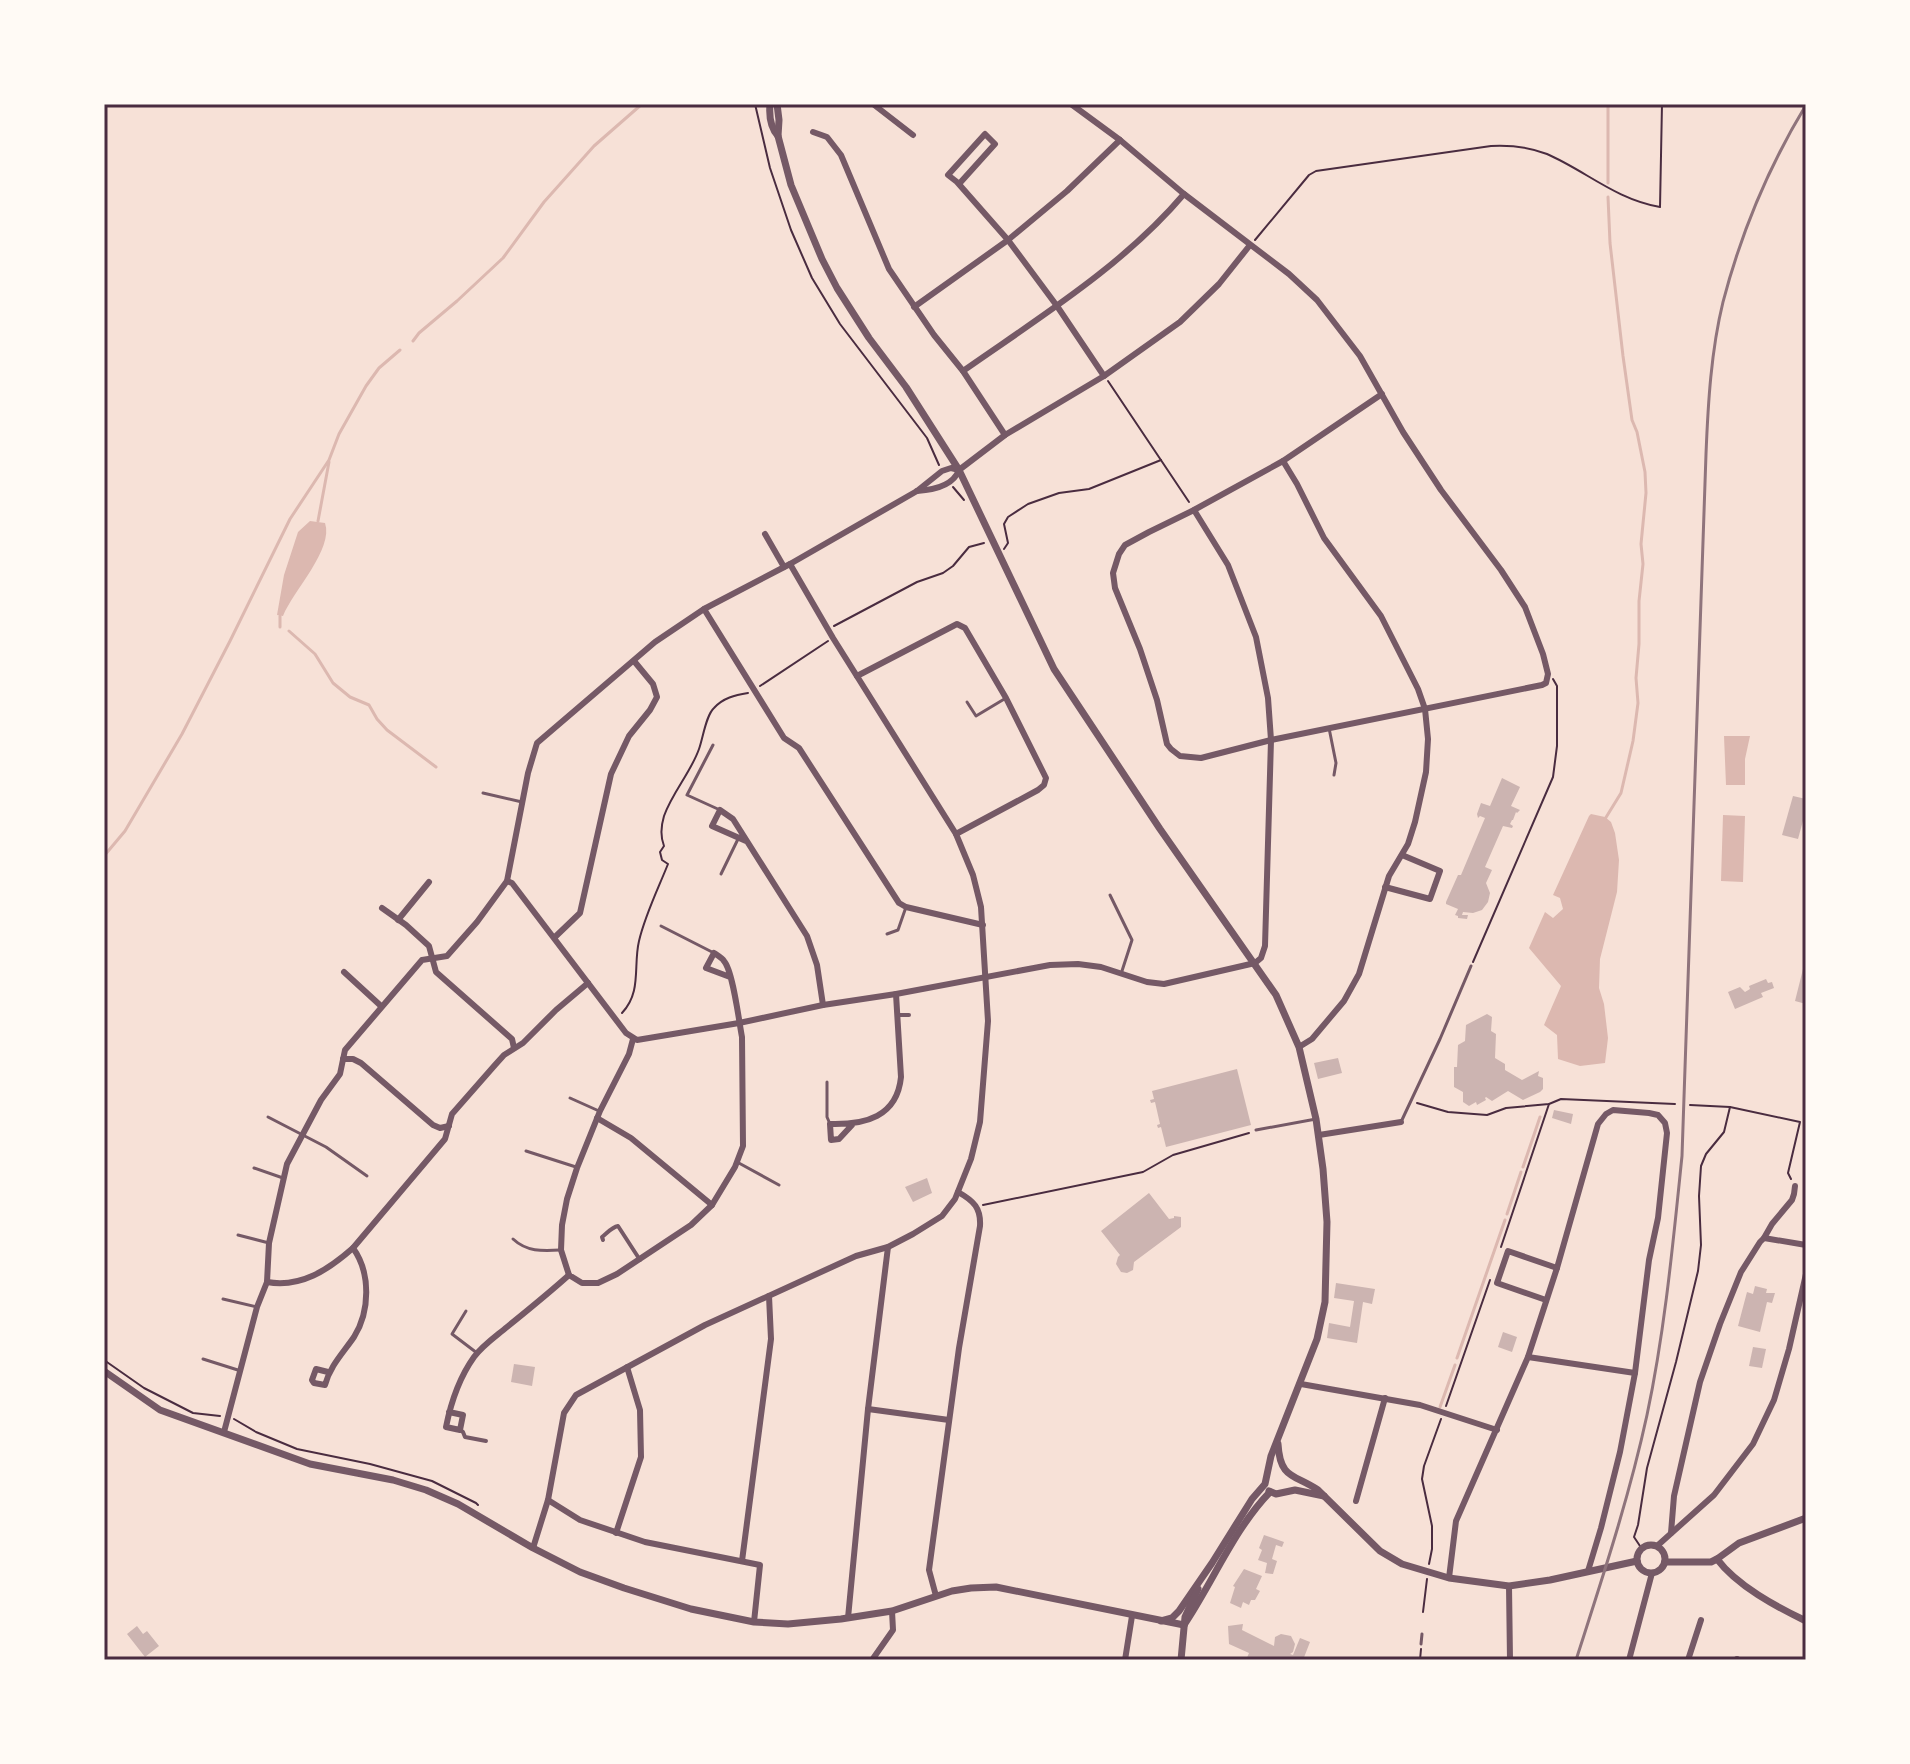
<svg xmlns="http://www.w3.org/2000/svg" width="1910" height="1764" viewBox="0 0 1910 1764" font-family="'Fira Sans Condensed',sans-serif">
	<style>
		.water { fill: #dcb8b0 }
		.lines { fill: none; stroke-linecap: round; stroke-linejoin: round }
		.stream { stroke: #dcb8b0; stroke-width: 3 }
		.building { fill: #ccb4b1 }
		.path { stroke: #4a2c40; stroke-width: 2 }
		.service { stroke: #755966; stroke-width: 3 }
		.pedestrian { stroke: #755966; stroke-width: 4 }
		.minor { stroke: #755966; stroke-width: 6 }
		.tertiary { stroke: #755966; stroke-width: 7 }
		.rail { stroke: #8f747c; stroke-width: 3 }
		.neatline { fill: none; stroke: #4a2c40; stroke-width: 3 }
	</style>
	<rect width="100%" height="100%" fill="#f7e1d7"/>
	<g class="water">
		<path d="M310 521 325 523C334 549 293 591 283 616L277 615 284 575 298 532Z"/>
		<polygon points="1724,736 1750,736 1745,759 1745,785 1726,785"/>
		<polygon points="1591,814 1605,817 1611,822 1615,833 1619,860 1617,892 1600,959 1599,988 1604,1004 1608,1038 1605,1063 1580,1066 1558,1059 1557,1035 1544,1025 1561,986 1529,948 1545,912 1553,918 1563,909 1560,898 1553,895 1589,816"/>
		<polygon points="1723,815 1745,816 1743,882 1721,881"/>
	</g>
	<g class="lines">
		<g class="stream">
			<polyline points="1608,104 1608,183"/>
			<polyline points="413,341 419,333 457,301 503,258 544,202 594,146 642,104"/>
			<polyline points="318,521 329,462"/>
			<polyline points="280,616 280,627"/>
			<polyline points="289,631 315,654 333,683 350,697 369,705 377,719 387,730 436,767"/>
			<polyline points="1605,819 1621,793 1633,741 1638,703 1636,678 1639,644 1639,601 1643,564 1641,544 1646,493 1645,472 1637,432 1632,420 1623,356 1610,243 1608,197"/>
			<polyline points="104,856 125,831 182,734 230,641 290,519 329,460 339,434 366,386 379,368 400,350"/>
			<polyline points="1523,1167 1540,1117"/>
			<polyline points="1507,1214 1521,1172"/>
			<polyline points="1457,1358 1505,1220"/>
			<polyline points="1440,1407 1455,1365"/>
		</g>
	</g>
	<g class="building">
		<polygon points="1502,778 1520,787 1511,806 1520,810 1517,813 1516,812 1513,820 1512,820 1510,824 1513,826 1512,828 1503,826 1485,867 1492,870 1486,883 1490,893 1488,902 1482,910 1473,913 1463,912 1462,915 1468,915 1467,919 1458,918 1458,916 1455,915 1458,909 1446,904 1446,902 1458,875 1461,875 1485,818 1480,816 1478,818 1477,814 1481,803 1490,806"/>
		<polygon points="1793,796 1806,799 1806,810 1798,839 1782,835"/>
		<polygon points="1805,961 1806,961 1806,1004 1795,1001"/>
		<polygon points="1766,979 1768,983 1772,982 1774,988 1761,993 1763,997 1735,1009 1728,992 1740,987 1745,992 1750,989 1749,986"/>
		<polygon points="1487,1014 1492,1017 1491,1031 1496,1034 1495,1058 1505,1064 1505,1070 1522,1080 1539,1071 1538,1076 1543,1078 1543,1089 1540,1092 1523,1100 1508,1091 1492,1101 1486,1097 1485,1098 1486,1100 1477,1105 1476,1102 1469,1106 1463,1102 1463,1092 1454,1087 1454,1067 1457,1067 1458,1045 1465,1041 1466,1025"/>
		<polygon points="1338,1058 1342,1073 1318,1079 1314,1063"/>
		<polygon points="1237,1069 1251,1125 1166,1147 1161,1127 1158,1128 1157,1125 1160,1124 1155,1102 1151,1103 1150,1100 1154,1099 1152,1091"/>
		<polygon points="1554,1110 1573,1114 1571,1124 1552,1118"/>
		<polygon points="927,1178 932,1193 913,1202 905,1187"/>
		<polygon points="1149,1193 1169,1219 1174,1218 1174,1216 1181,1217 1181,1227 1134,1262 1133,1270 1127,1273 1121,1272 1116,1264 1118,1257 1120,1255 1101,1231"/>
		<polygon points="1336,1283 1375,1289 1372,1304 1363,1302 1357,1343 1327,1338 1329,1323 1350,1327 1354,1301 1334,1298"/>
		<polygon points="1755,1286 1767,1289 1766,1293 1775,1293 1772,1303 1767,1302 1760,1332 1738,1326 1747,1292 1753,1294"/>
		<polygon points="1503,1332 1517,1337 1512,1352 1498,1347"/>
		<polygon points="1753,1347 1766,1349 1762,1368 1749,1366"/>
		<polygon points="514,1364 535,1367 532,1386 511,1382"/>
		<polygon points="1264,1535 1284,1542 1282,1547 1276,1545 1272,1559 1277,1561 1273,1574 1265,1573 1267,1563 1258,1560 1262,1550 1259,1548"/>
		<polygon points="1244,1569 1262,1576 1256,1589 1260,1591 1255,1600 1251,1600 1249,1605 1243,1602 1241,1608 1230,1603 1235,1587 1233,1586"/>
		<polygon points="1243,1624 1242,1630 1274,1646 1275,1637 1281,1634 1291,1636 1295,1644 1293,1652 1290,1654 1293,1655 1300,1638 1310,1642 1303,1660 1246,1660 1249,1653 1229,1644 1228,1626"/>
		<polygon points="137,1626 143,1634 147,1631 159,1646 145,1657 127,1634"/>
	</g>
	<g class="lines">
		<g class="path">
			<polyline points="755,104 770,168 791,230 812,278 840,324 927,438 939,465"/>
			<path d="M1255 240 1309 175 1316 171 1491 146C1510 145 1529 147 1547 154 1586 171 1615 199 1660 207L1662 104"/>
			<polyline points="1108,381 1189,502"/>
			<polyline points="953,487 964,500"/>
			<polyline points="1004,549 1008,543 1004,524 1008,517 1028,504 1059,493 1089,489 1161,460"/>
			<polyline points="834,626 917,582 943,573 953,566 969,547 984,543"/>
			<polyline points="760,686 828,641"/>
			<polyline points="1473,962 1553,777 1557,746 1557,686 1553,679"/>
			<path d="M622 1013C642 992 633 966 639 941 645 915 658 889 668 864L662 860 660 852 664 846C660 836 661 826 664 816 672 793 691 772 699 749 703 738 706 715 714 708 723 698 735 695 748 693"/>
			<polyline points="1417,1103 1448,1112 1487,1115 1506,1108 1549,1104 1561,1099 1675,1104"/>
			<polyline points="1690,1105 1730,1107 1800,1122 1788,1173 1791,1179"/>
			<polyline points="983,1205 1143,1172 1173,1155 1249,1133"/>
			<polyline points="1501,1247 1549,1104"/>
			<polyline points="104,1360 144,1388 193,1413 220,1416"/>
			<polyline points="1446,1406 1490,1280"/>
			<polyline points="234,1419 256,1432 297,1449 370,1464 432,1481 476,1503 478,1505"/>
			<polyline points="1642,1549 1634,1537 1638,1525 1647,1468 1676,1362 1698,1271 1701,1245 1699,1196 1701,1166 1706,1154 1724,1132 1730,1107"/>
			<polyline points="1429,1564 1432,1549 1432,1526 1422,1479 1424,1466 1441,1419"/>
			<polyline points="1423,1612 1427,1579"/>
			<polyline points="1420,1660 1421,1649"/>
		</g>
		<g class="service">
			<polyline points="967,702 976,716 1006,698"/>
			<polyline points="1329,728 1336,763 1334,775"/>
			<polyline points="713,745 687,795 720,810"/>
			<polyline points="483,793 522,802"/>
			<polyline points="721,874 739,837"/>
			<polyline points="1110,895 1132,940 1121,974"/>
			<polyline points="661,926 714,953"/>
			<polyline points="887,934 898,930 906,907"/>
			<polyline points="827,1082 827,1117 830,1124"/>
			<polyline points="570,1098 599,1111"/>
			<polyline points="268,1117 326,1147 367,1176"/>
			<polyline points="1401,1122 1440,1039 1471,966"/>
			<polyline points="1256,1130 1316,1119"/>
			<polyline points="526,1151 576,1167"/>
			<polyline points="737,1162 779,1185"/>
			<polyline points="254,1168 283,1178"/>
			<polyline points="238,1235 269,1243"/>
			<path d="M513 1239C527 1252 542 1251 561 1250"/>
			<polyline points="223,1299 257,1307"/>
			<polyline points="466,1311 452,1334 477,1353"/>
			<polyline points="203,1359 241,1371"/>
			<polyline points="1421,1644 1422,1634"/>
		</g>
		<g class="pedestrian">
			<polyline points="897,1015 909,1015"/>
			<path d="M603 1240 602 1237C607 1233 612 1227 618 1226L640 1260"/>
			<polyline points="460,1430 463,1432 465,1437 486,1441"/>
		</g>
		<g class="minor">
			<polyline points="873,104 913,135"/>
			<polyline points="1071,104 1120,140 1184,194 1289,274 1317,300 1360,356 1403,432 1441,490 1501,570 1525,607 1543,654 1548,674 1546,683 1542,685 1271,740 1201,758 1180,756 1171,749 1167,744 1157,700 1140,649 1115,588 1113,573 1119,554 1125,545 1149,532 1194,510 1283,461 1382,394"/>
			<polyline points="813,132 827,137 841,155 889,269 934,335 963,371 1005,435"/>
			<polyline points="959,184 995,144 985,134 948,175 957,182 1008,240 1057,306 1104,376"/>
			<polyline points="914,307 1008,240 1067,191 1120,140"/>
			<path d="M963 371C1040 317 1123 266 1184 194"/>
			<polyline points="1283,461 1297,484 1324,538 1381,616 1418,689 1425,709 1428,739 1426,772 1415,822 1408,844 1389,876 1359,974 1344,1001 1312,1039 1299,1047"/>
			<path d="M917 491C933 490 953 486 959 470L1005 435 1104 376 1180 322 1219 284 1250 245"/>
			<polyline points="765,534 784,567"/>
			<polyline points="704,609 784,738 799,748 899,903 906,907 983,925"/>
			<polyline points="857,676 957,624 965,628 1006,698 1046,778 1044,785 1038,790 956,834"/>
			<polyline points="746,841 712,826 720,810 733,819 807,936 817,965 823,1005"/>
			<polyline points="507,881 512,883 626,1033 637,1040 739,1023 823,1005 896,994 1050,965 1078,964 1101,967 1147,982 1164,984 1255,963 1261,958 1265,946 1271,740 1268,698 1256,637 1228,565 1194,510"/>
			<polyline points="1385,887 1430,899 1440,871 1402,855"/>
			<polyline points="382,908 406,925 429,946 436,972 512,1039 514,1048"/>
			<polyline points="398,920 429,882"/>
			<polyline points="555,937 580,913 611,774 629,736 650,710 657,697 653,684 634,661"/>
			<polyline points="344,972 381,1006"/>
			<path d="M633 1039 629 1054 600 1111 577 1168 567 1199 562 1225 561 1250 569 1275 582 1283H598L617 1274 691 1225 712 1205 735 1167 743 1146 742 1037C739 1022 733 971 724 961 722 958 717 955 714 953L706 968 730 977"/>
			<polyline points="343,1059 353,1059 361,1063 433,1125 440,1128 449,1126"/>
			<polyline points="597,1118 631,1138 712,1205"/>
			<path d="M852 1125 839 1139 831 1140 830 1124C865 1125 897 1117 901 1077L896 994"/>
			<polyline points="1319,1135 1401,1122"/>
			<polyline points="1764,1238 1806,1245"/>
			<path d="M267 1282C301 1288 328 1270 353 1248L445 1139 452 1114 495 1065 504 1055 523 1043 556 1010 588 983"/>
			<polyline points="1546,1300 1497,1283 1508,1251 1557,1268"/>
			<polyline points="1528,1357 1635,1373"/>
			<path d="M328 1372 316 1369 312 1380 314 1383 325 1385C330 1366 343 1353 354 1337 370 1311 371 1273 353 1248"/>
			<polyline points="1301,1384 1420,1405 1497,1430"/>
			<polyline points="868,1409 949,1420"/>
			<path d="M449 1412 463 1415 460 1430 446 1427C451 1402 459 1378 474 1357 483 1345 495 1337 507 1327 528 1310 549 1293 569 1275"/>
			<polyline points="224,1432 257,1307 267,1282 269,1243 287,1164 321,1100 340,1074 345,1050 422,960 447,956 477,922 507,881 528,773 537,743 655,642 704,609 790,564 917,491 942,471 951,468 959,470"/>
			<polyline points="548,1500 580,1520 645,1542 760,1565 754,1622"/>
			<polyline points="1356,1501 1385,1398"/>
			<polyline points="616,1533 641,1457 640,1410 627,1367"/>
			<polyline points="1671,1533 1674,1496 1700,1382 1720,1324 1741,1272 1760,1242 1764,1238 1772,1224 1792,1200 1794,1194 1795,1186"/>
			<polyline points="1657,1546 1714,1495 1753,1444 1774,1400 1789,1349 1806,1274"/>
			<polyline points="533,1548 548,1500 564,1413 576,1395 705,1325 856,1256 888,1247 913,1234 942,1216 955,1199 971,1159 980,1122 988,1021 981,907 973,875 956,834 833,638 790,564"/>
			<polyline points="742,1561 771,1339 769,1296"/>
			<polyline points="1449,1578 1456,1521 1528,1357 1557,1268 1598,1124 1606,1114 1613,1110 1649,1113 1658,1115 1665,1123 1667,1133 1658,1218 1649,1260 1635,1373 1620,1452 1601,1528 1588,1571"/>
			<polyline points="1509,1586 1510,1660"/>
			<path d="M936 1596 929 1570 959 1348 980 1226C981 1208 974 1201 958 1192"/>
			<polyline points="848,1618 868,1409 888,1247"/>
			<polyline points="1737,1659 1737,1660"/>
			<polyline points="872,1660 893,1630 892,1611"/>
			<polyline points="1125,1660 1132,1616"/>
			<polyline points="1629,1660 1652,1573"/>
			<polyline points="1688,1660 1701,1620"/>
		</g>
		<g class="tertiary">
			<path d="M770 104C769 115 771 128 778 136L791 185 822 259 837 288 869 338 906 387 959 470 1054 669 1160 829 1276 995 1299 1047 1316 1119 1323 1169 1327 1222 1325 1302 1317 1339 1271 1456 1265 1484 1252 1499 1212 1563 1179 1611 1172 1618 1161 1621"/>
			<polyline points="777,104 779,120 778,136"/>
			<polyline points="104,1371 160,1410 310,1464 393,1480 426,1490 458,1504 533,1548 580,1572 624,1588 691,1609 754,1622 788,1624 841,1619 892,1611 952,1591 971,1588 996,1587 1184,1625"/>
			<path d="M1278 1444C1280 1479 1294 1474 1318 1490L1380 1551 1402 1564 1449 1578 1509 1586 1550 1580 1637 1561"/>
			<polyline points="1269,1491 1276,1494 1295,1490 1324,1496"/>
			<circle cx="1651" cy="1559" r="14"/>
			<path d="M1717 1559C1737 1586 1777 1607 1806 1621"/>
			<polyline points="1665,1562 1711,1562 1717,1559 1739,1543 1806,1518"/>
			<path d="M1184 1625C1213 1582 1234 1529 1270 1492"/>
			<polyline points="1181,1660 1185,1617 1198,1589"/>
		</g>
		<path class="rail" d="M1576 1660C1602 1579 1629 1498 1647 1415 1665 1330 1673 1243 1682 1156L1706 454C1708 404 1711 351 1723 302 1741 233 1769 166 1806 105"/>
	</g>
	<rect width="1910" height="1764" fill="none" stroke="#fffaf5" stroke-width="212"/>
	<rect x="106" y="106" width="1698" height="1552" class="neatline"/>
</svg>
